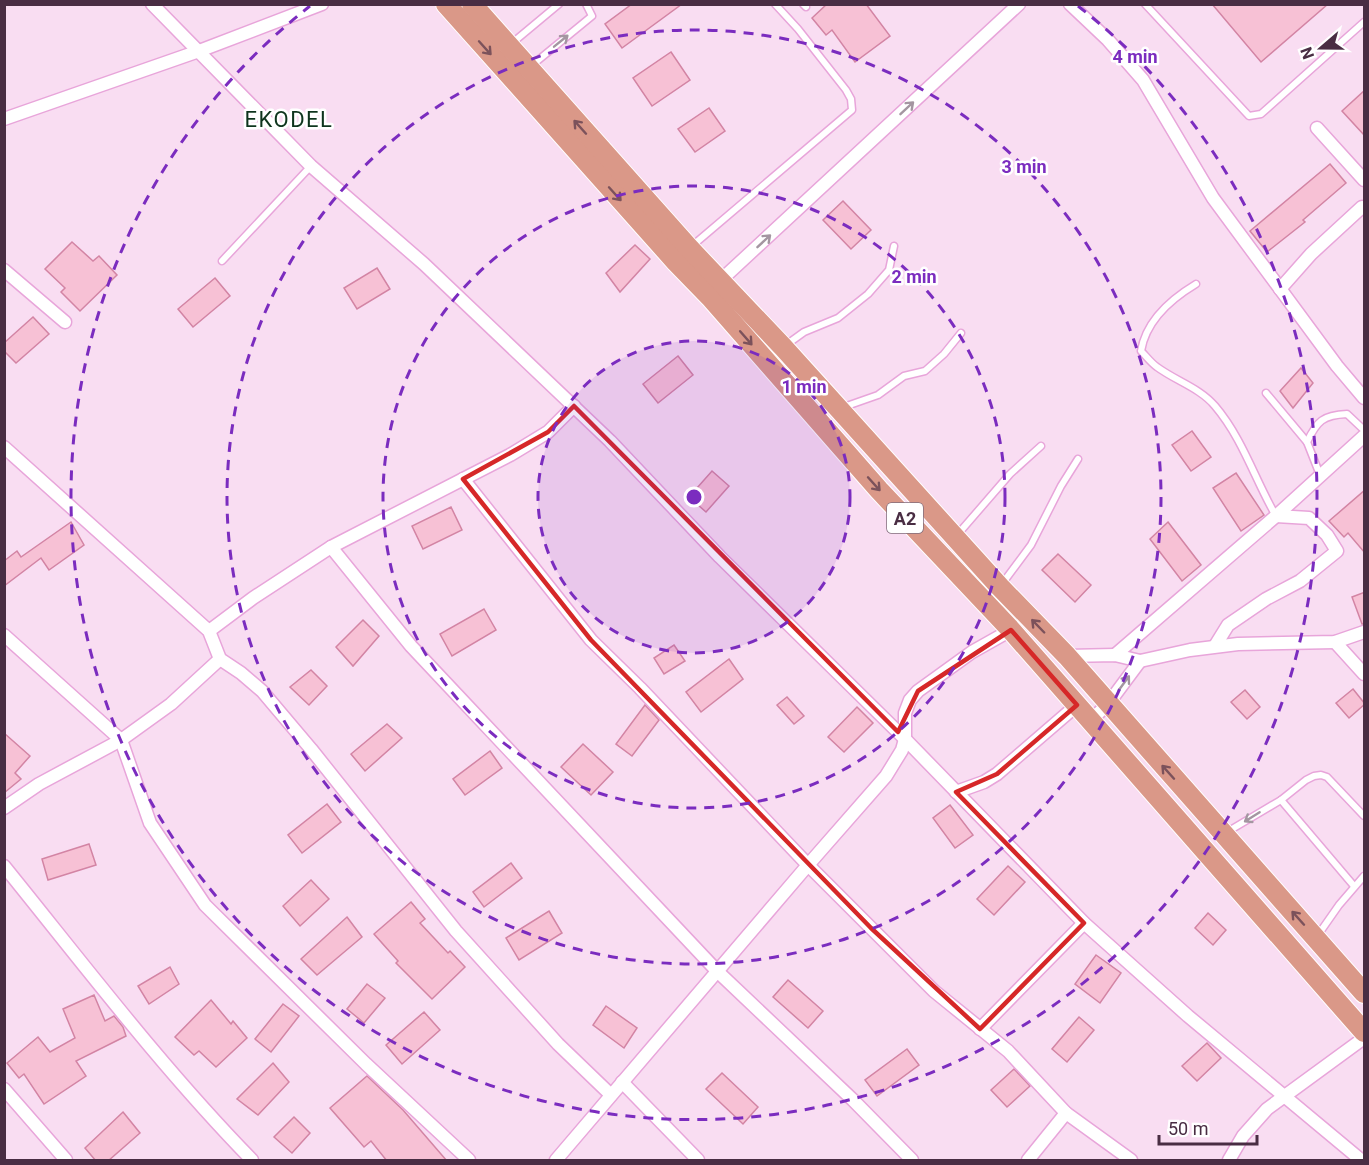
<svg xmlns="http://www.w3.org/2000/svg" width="1369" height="1165" viewBox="0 0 1369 1165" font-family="Roboto,sans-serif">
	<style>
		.building { fill: #f7c1d5; stroke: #d384a4; stroke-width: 1.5 }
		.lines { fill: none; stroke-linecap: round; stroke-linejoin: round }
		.service-casing { stroke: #e8a5da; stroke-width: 9 }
		.minor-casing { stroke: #e8a5da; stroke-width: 15 }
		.trunk-casing { stroke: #fff; stroke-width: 22 }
		.service { stroke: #fff; stroke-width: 6 }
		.minor { stroke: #fff; stroke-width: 12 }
		.trunk { stroke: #da9888; stroke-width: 20 }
		.oneway { stroke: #a496a1 }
		.oneway2 { stroke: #7c525b }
		.marked { fill: none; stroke: #d62828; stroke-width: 4.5; stroke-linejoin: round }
		.ring { fill: none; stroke: #7b2cbf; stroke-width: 3; stroke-dasharray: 10 8 }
		.labels { text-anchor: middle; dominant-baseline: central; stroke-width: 5; stroke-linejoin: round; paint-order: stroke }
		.shield { fill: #fff; stroke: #806c7b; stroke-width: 1.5 }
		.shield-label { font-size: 18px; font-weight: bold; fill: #492d43 }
		.quarter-label { font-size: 22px; letter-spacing: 1.5px; fill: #0e341d; stroke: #fff }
		.centre { fill: #7b2cbf; stroke: #fff; stroke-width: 3 }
		.ring-label { font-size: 18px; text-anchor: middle; font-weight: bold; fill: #7b2cbf; stroke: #fff; stroke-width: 5; stroke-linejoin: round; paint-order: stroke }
	</style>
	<rect width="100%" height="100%" fill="#f9ddf2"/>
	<g class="building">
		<polygon points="632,4 682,4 622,48 605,24"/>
		<polygon points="827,4 866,4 890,36 855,62 832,30 826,35 812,18"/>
		<polygon points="1212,4 1328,4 1261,62"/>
		<polygon points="671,52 690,80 652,106 633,78"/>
		<polygon points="1365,90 1365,136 1342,111"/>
		<polygon points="709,108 725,131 695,152 678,129"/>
		<polygon points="1330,164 1346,183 1303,220 1305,222 1267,252 1250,231"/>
		<polygon points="843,201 871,230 851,249 823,220"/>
		<polygon points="72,242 93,261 99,256 117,275 80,311 61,292 65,288 45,269"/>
		<polygon points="635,245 650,259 620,292 606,273"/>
		<polygon points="377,268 390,289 357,309 344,288"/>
		<polygon points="215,278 230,296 193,327 178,309"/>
		<polygon points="33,317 49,334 16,363 4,351 4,343"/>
		<polygon points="678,356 693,375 658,403 643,384"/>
		<polygon points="1301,368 1313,383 1293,408 1280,391"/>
		<polygon points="1192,431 1211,457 1191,471 1172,445"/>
		<polygon points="712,471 729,486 706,512 689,497"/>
		<polygon points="1236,473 1264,515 1241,531 1213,488"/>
		<polygon points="1365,490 1365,553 1348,533 1344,537 1329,521"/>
		<polygon points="451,507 462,530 423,549 412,526"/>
		<polygon points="71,522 84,545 49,570 41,558 4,586 4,561 17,551 21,557"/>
		<polygon points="1168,522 1201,565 1182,581 1150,539"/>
		<polygon points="1058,554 1091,585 1075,602 1042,570"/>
		<polygon points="1365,592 1365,624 1362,624 1352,597"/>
		<polygon points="484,609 496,630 452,656 440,634"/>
		<polygon points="363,620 379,636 353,666 336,647"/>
		<polygon points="674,645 685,661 664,674 654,658"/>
		<polygon points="729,659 743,679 701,712 686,692"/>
		<polygon points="311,670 327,686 309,705 290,687"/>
		<polygon points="1353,689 1365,704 1349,718 1336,703"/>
		<polygon points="1245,690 1260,707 1247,719 1231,702"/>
		<polygon points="787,697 804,716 794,724 777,705"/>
		<polygon points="645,705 659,720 632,756 616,744"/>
		<polygon points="857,707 873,723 844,752 828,737"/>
		<polygon points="387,724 402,738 365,771 351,754"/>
		<polygon points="4,733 30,756 15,773 21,779 4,793"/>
		<polygon points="583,744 613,772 591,795 561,767"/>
		<polygon points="490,751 502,768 465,795 453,779"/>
		<polygon points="327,804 341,822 302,853 288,835"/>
		<polygon points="950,805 973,835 955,848 933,818"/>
		<polygon points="89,844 96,865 48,880 42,859"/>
		<polygon points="511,863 522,878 484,907 473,892"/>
		<polygon points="1008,866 1025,882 994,915 977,899"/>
		<polygon points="311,880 329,899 300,926 283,906"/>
		<polygon points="411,902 425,919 420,923 448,953 450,951 465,967 432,999 396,963 398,961 374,934"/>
		<polygon points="549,911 562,933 519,960 506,938"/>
		<polygon points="1208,913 1226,930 1213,945 1195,928"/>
		<polygon points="347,917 362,937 317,975 301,959"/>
		<polygon points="1096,955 1121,973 1100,1003 1075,984"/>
		<polygon points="170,967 179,984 149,1004 138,986"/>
		<polygon points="788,980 823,1011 808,1028 773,997"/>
		<polygon points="367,984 385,998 364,1023 347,1009"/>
		<polygon points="94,995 105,1021 114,1016 123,1027 126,1036 76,1061 86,1076 44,1104 24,1074 19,1078 7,1063 38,1037 50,1052 75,1038 63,1009"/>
		<polygon points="211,1000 231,1024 233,1021 247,1038 216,1067 199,1051 194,1055 175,1037"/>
		<polygon points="283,1004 299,1016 271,1052 255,1039"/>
		<polygon points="606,1006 637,1028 624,1048 593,1025"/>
		<polygon points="424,1012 440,1030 402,1064 386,1045"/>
		<polygon points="1079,1017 1094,1030 1067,1062 1052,1049"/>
		<polygon points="1207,1043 1221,1058 1197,1081 1182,1066"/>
		<polygon points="907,1049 919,1065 877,1096 865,1080"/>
		<polygon points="273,1063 289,1082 258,1115 237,1099"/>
		<polygon points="1014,1069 1030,1086 1007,1107 991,1090"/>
		<polygon points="722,1073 758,1107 743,1124 706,1089"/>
		<polygon points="367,1076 403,1110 447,1161 387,1161 371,1141 364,1147 330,1108"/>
		<polygon points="123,1112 140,1133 108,1161 96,1161 85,1148"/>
		<polygon points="294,1117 310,1133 292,1153 274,1137"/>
	</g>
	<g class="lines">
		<defs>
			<g id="service">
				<polyline points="803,4 806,7"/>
				<polyline points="1145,4 1249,116 1261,114 1364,22"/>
				<polyline points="511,44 559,4"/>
				<polyline points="531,66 592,16 586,4"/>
				<polyline points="692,246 852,110 851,99 846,90 798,29 775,4"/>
				<polyline points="222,261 311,166"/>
				<path d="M1196 284C1171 299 1146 321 1141 351 1146 356 1151 363 1157 367 1176 381 1200 388 1215 406 1243 439 1255 480 1276 516"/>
				<polyline points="786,345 804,332 838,318 868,294 889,270 894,246"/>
				<polyline points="1266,393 1307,442"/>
				<polyline points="841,408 878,395 904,376 925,371 944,354 961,333"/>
				<path d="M1320 475 1307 442C1317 421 1323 415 1347 414L1364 430"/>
				<polyline points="958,534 1010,474 1041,446"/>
				<polyline points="1002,584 1031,545 1061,486 1078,459"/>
				<polyline points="1281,800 1354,886"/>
				<polyline points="1227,832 1281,800 1306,780 1314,776 1321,775 1327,777 1364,816"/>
				<polyline points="1318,935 1339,905 1364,876"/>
			</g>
			<g id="minor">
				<polyline points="152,4 311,166 424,264 610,441 720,557 905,739 1084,923 1188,1016 1361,1160"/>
				<polyline points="1070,4 1108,40 1143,80 1213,198 1337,366 1364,398"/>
				<polyline points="4,119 199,51 322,4"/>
				<polyline points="1317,128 1364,180"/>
				<polyline points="4,270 65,322"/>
				<polyline points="721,280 1019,4"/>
				<polyline points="1280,289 1311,254 1362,207"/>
				<polyline points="4,447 209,631 220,659 241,673 262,691 311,749 456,931 558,1044 611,1095"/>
				<polyline points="463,479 591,640 640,688 808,865 934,991 1008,1051 1066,1113 1131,1160"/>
				<polyline points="331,547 411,646 717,971 853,1100 912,1160"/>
				<polyline points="209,631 253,598 331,547 510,455 548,432 574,406"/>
				<polyline points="4,635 121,740 150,823 205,905 366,1064 469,1160"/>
				<polyline points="1335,642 1364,674"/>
				<polyline points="1215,646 1228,625 1266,599 1300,581 1337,551 1327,535 1309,518 1276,516"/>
				<polyline points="1115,655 1276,516 1364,436"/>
				<polyline points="1067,656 1115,655 1140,661 1190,650 1238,644 1335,642 1364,632"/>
				<polyline points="1090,721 1108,704 1140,661"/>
				<polyline points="956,792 984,782 997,774 1077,705"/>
				<polyline points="4,808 39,784 121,740 171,704 220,659"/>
				<path d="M4 866C85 966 163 1069 252 1160"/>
				<polyline points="980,1029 1084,923"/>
				<polyline points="622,1082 698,1160"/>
				<polyline points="4,1089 66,1160"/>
				<polyline points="556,1160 808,865 886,776 902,750 905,739 905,713 910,700 918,691 972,652 1011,630"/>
				<polyline points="1028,1160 1066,1113"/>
				<polyline points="1229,1160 1243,1136 1267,1109 1364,1038"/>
			</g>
			<g id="trunk">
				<polyline points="446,4 676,262 710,297 879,490 1011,630 1364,1032"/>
				<polyline points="472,4 690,249 783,347 1000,587 1067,656 1364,993"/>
			</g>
		</defs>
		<use href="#service" class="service-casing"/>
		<use href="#minor" class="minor-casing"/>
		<use href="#trunk" class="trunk-casing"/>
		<use href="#service" class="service"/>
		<use href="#minor" class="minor"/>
		<use href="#trunk" class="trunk"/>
	</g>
	<defs><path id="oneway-shaft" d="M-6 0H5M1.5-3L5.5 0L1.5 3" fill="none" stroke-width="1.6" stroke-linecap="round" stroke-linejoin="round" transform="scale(1.5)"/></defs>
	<g class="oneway">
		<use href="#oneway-shaft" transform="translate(561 41) rotate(-39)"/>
		<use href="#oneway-shaft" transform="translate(907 108) rotate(-43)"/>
		<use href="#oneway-shaft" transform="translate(764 241) rotate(-43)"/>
		<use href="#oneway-shaft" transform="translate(1124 683) rotate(-54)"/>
		<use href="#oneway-shaft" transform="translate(1252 817) rotate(148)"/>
	</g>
	<g class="oneway2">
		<use href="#oneway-shaft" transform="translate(485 48) rotate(48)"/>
		<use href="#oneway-shaft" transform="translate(580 127) rotate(-132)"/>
		<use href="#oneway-shaft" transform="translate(615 194) rotate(48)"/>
		<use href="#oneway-shaft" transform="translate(746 338) rotate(49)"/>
		<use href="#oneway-shaft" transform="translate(874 484) rotate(48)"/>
		<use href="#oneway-shaft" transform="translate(1038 626) rotate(-134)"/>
		<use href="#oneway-shaft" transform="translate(1168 772) rotate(-132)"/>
		<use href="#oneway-shaft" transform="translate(1298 918) rotate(-132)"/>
	</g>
	<path class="marked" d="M574 406 898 732 918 691 1011 630 1077 705 997 774 956 792 1084 923 980 1029 871 928 591 640 463 479 548 432Z"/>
	<circle cx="694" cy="497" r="156" fill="#7b2cbf" fill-opacity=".12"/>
	<g class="ring">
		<circle cx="694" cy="497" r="156"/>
		<circle cx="694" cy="497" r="311"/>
		<circle cx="694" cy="497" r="467"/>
		<path d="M1078 6A623 623 0 1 1 310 6"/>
	</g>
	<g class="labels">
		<rect class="shield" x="887" y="503" width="36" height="30" rx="4.5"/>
		<g class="shield-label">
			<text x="905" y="518">A2</text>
		</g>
		<g class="quarter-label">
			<text x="289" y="119">EKODEL</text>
		</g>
	</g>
	<circle cx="694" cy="497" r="9" class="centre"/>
	<g class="ring-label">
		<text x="1135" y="63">4 min</text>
		<text x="1024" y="173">3 min</text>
		<text x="914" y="283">2 min</text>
		<text x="804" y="393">1 min</text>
	</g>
	<rect width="1369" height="1165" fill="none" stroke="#492d43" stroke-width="12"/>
	<g transform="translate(1321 48) rotate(250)" stroke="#ffffff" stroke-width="4.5" paint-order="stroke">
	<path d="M0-4.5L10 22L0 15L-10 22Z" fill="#492d43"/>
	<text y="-9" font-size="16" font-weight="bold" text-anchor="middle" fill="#492d43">N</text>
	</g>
	<path d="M1159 1135v9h98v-9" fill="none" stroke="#492d43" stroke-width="3"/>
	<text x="1168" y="1135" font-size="18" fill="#492d43" stroke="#ffffff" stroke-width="4.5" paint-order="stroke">50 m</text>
</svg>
